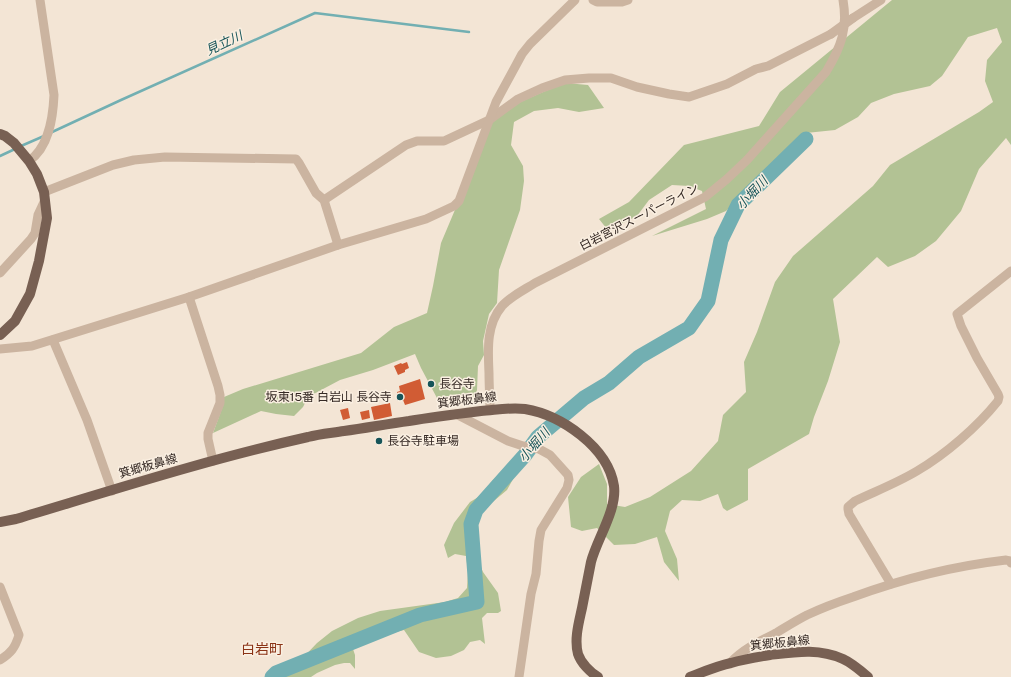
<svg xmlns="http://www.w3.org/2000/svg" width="1011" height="677" viewBox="0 0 1011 677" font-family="'Public Sans','Noto Sans JP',sans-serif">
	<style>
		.green { fill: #b2c294 }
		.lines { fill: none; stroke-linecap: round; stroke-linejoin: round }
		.stream { stroke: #72afb2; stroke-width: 2.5 }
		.river { stroke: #72afb2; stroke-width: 15 }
		.building { fill: #d15c34 }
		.minor { stroke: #cbb4a0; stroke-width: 9 }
		.major { stroke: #786053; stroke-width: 10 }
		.minor-bridge { stroke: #cbb4a0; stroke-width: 9 }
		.poi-dot { fill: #165459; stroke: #faefe1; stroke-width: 1.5 }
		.labels { text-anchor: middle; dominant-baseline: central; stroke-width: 3; stroke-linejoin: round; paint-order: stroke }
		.street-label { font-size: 12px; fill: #352924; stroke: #faefe1 }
		.poi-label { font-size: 12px; fill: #352924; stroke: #faefe1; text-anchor: start }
		.water-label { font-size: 13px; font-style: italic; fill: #165459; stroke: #faefe1 }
		.quarter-label { font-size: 14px; fill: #8a3316; stroke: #faefe1 }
	</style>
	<rect width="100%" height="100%" fill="#f3e5d5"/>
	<g class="green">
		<polygon points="892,0 1011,0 1011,145 1006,138 979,169 961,211 936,241 915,256 888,267 877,257 833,299 840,342 828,381 814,417 809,434 748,469 748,500 727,511 723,508 718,494 700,501 682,500 670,511 665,531 677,559 679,581 664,562 657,537 635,544 614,545 597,528 582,531 571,527 568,497 581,477 599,464 607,484 607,504 625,507 650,497 691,471 718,441 723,415 746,392 744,362 757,332 775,282 793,256 873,186 890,165 979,112 993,102 985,81 987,60 1002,42 997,28 968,37 942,76 930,86 894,94 871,103 858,117 835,130 806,133 726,211 707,219 652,236 706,209 702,191 689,186 672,185 649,200 637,216 617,226 607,229 599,219 629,202 684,145 759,126 780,92"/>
		<polygon points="566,83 588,85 604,108 579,112 558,108 534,111 514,122 511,145 523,166 524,181 520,210 499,270 497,303 489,314 483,341 484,355 478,366 477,390 473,402 461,403 437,398 421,368 415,354 373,370 340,380 308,397 303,407 294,416 276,414 261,411 213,433 224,403 224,397 243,389 361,353 394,327 427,313 433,286 441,243 492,122 518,103 543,92"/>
		<polygon points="514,460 518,460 519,468 518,470 507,490 483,510 476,523 479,563 483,572 498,593 501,611 498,613 487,613 482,618 485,644 480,640 470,642 464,650 451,656 436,658 419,652 404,630 351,643 355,655 355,669 350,663 344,663 335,665 317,673 311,677 273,677 297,664 317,643 332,631 358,618 380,611 445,602 458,598 467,588 468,571 466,556 455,554 448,558 444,545 454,523 470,502 480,496 493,480 502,472 509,463"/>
	</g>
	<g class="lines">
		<g class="stream">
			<polyline points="50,133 121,100 315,13 469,32"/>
			<polyline points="21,146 44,136"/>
			<polyline points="0,156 15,149"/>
		</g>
		<polyline class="river" points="272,677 276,673 420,615 477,602 471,524 476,510 525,455 538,437 584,398 609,383 639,357 689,328 708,301 721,240 738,205 806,139"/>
	</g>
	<g class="building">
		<polygon points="407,362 409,368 405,370 405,372 398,375 394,366 401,363 402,364"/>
		<polygon points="420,379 425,399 405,405 403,400 400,401 397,392 400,391 399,386"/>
		<polygon points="390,403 392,416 374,420 371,407"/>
		<polygon points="348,408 350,418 343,420 340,410"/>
		<polygon points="369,410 370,418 362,420 360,412"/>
	</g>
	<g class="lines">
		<g class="minor">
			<polyline points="593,0 597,2 622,2 628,0"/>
			<polyline points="853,18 881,0"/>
			<path d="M29 161C49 147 53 118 54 95L40 0"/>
			<polyline points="44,192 113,165 134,160 165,157 296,159 299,163 316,193 324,200 338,245"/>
			<polyline points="324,200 406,145 417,141 444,141 489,120 518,99 542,88 565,80 589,78 611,78 637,87 669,94 689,97 727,84 756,69 768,66 831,34"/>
			<polyline points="0,273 31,239 35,233 38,215 45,200"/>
			<polyline points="189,297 218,386 220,395 220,403 208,433 208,439 213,461"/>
			<polyline points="53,340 87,420 112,491"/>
			<polyline points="0,349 32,346 189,297 338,245 426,219 454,206 459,201 496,102 522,54 530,44 575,0"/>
			<path d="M490 410C490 398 489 386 489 373 488 350 486 325 502 306 511 296 524 290 535 283L705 197 727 179 747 160 826 72C841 47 848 29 843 0"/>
			<polyline points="456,414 508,441 523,446 539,449 550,455 568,475 569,480 567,488 541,530 539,541 536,574 531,594 519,677"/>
			<path d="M891 584 849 514 848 509V507L855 501C876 491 897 483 917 471 946 454 977 427 998 401L999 397 998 394 977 358 961 326 957 314 1011 271"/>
			<path d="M0 587 19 635C15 648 11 653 0 660"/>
			<path d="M730 663C743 649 760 641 776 633 786 627 797 620 807 615 822 608 838 602 853 597 902 579 954 566 1006 560L1010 561 1011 563"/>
		</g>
		<g class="major">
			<polyline points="0,134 5,136 14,143 29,161 37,174 44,192 47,218 39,261 30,294 15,321 0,335"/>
			<path d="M0 522 16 519C113 490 209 459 308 437 320 434 332 433 344 431 366 428 387 424 409 421 433 417 457 414 481 411 496 410 510 407 525 409 561 415 608 447 614 486 617 510 597 539 591 562 588 577 585 593 582 608 579 622 574 639 578 654 581 663 590 672 598 677"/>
			<path d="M690 677C703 672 717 666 731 663 744 659 757 657 770 655 795 652 819 648 843 659 852 663 860 670 868 677"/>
		</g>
		<polyline class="minor-bridge" points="831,34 853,18"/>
	</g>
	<g class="poi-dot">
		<circle cx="431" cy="384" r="4"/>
		<circle cx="400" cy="397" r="4"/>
		<circle cx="379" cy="441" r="4"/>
	</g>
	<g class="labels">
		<g class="street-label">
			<text transform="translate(639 217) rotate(-27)">白岩宮沢スーパーライン</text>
			<text transform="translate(467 400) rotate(-7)">箕郷板鼻線</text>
			<text transform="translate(148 466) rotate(-16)">箕郷板鼻線</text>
			<text transform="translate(780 643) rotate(-6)">箕郷板鼻線</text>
		</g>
		<g class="poi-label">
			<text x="439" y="384">長谷寺</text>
			<text x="392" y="397" text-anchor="end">坂東15番 白岩山 長谷寺</text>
			<text x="387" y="441">長谷寺駐車場</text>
		</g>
		<g class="water-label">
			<text transform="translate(224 43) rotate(-25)">見立川</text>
			<text transform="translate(752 193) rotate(-47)">小堀川</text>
			<text transform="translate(534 445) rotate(-49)">小堀川</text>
		</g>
		<g class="quarter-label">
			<text x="262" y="649">白岩町</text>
		</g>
	</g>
</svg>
